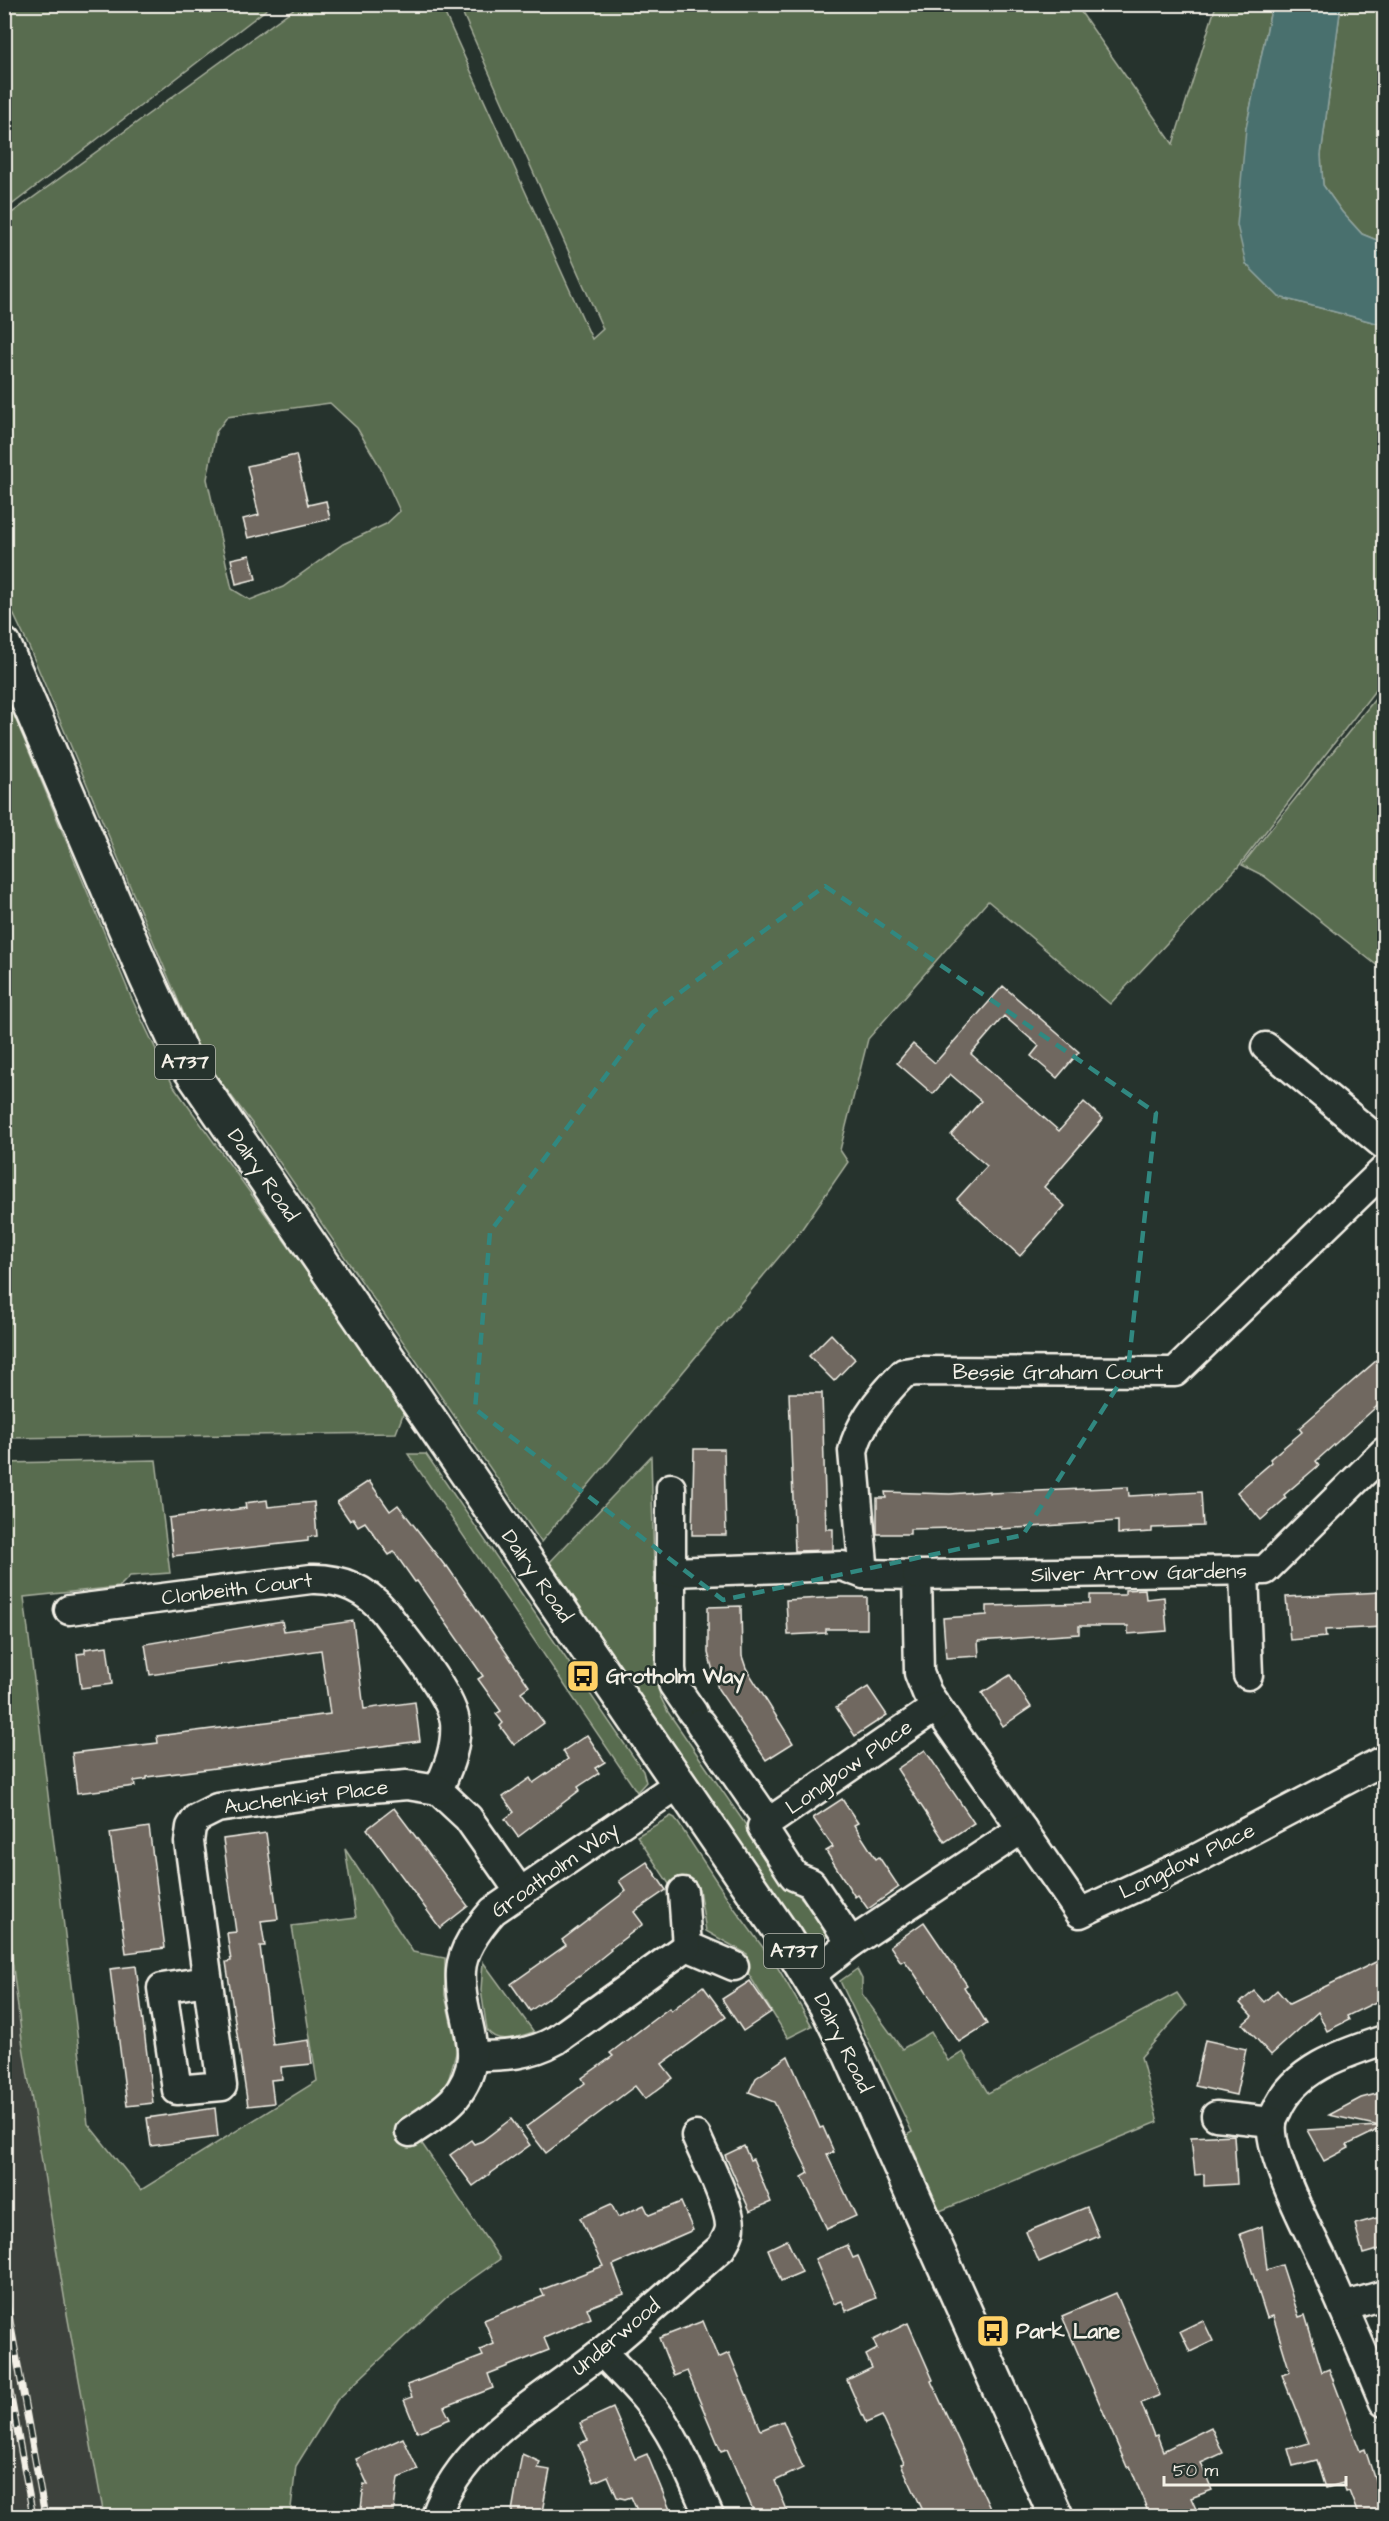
<svg xmlns="http://www.w3.org/2000/svg" width="1389" height="2521" viewBox="0 0 1389 2521" font-family="'Architects Daughter',sans-serif">
	<style>
		.built { fill: #3c433c }
		.green { fill: #596c4f; stroke: #a6ae9c; stroke-width: 1.5; fill-rule: evenodd }
		.water { fill: #4a6f6e; stroke: #8ea39f; stroke-width: 1.5 }
		.building { fill: #706860; stroke: #f4f1e8; stroke-width: 1.5 }
		.lines { fill: none; stroke-linecap: round; stroke-linejoin: round }
		.minor-casing { stroke: #f4f1e8; stroke-width: 33 }
		.highway-casing { stroke: #f4f1e8; stroke-width: 38 }
		.minor { stroke: #26332d; stroke-width: 28 }
		.highway { stroke: #26332d; stroke-width: 33 }
		.rail-casing { stroke: #f4f1e8; stroke-width: 7 }
		.rail { stroke: #26332d; stroke-width: 4.5; stroke-dasharray: 14; stroke-linecap: butt }
		.marked { fill: none; stroke: #318880; stroke-width: 4.5; stroke-dasharray: 12 8; stroke-linejoin: round }
		.labels { text-anchor: middle; dominant-baseline: central; stroke-width: 5; stroke-linejoin: round; paint-order: stroke }
		.shield { fill: #26332d; stroke: #b6b8b0; stroke-width: 1.5 }
		.shield-label { font-size: 20px; font-weight: bold; fill: #f4f1e8 }
		.street-label { font-size: 21px; fill: #f4f1e8; stroke: #26332d }
		.poi-label { font-size: 21px; font-weight: bold; fill: #f4f1e8; stroke: #26332d; text-anchor: start }
	</style>
	<rect width="100%" height="100%" fill="#26332d"/>
	<filter id="ink" filterUnits="userSpaceOnUse"><feTurbulence type="fractalNoise" baseFrequency=".0167" numOctaves="2"/><feDisplacementMap in="SourceGraphic" scale="12" xChannelSelector="R" yChannelSelector="G"/><feConvolveMatrix kernelMatrix="1 2 1 2 8 2 1 2 1" color-interpolation-filters="sRGB"/></filter>
	<g filter="url(#ink)">
		<polygon class="built" points="4,1903 22,2040 67,2314 104,2516 5,2516"/>
		<g class="green">
			<polygon points="5,4 272,4 272,5 5,210"/>
			<path d="M299 5H441L592 339 603 329 459 5H1076L1173 144 1216 5H1272L1246 128 1279 297 1384 325V679L1238 867 1110 1004 988 901 868 1039 840 1150 848 1162 799 1233 541 1542 260 1134 202 1057 29 647 5 596V218ZM330 403 357 428 379 465 400 511 386 524 343 544 283 587 250 600 232 589 207 479 216 432 227 417Z"/>
			<polygon points="1341,5 1384,5 1384,243 1362,234 1342,212 1323,185 1321,155"/>
			<polygon points="1384,688 1384,971 1264,876 1242,865"/>
			<polygon points="4,691 131,997 173,1085 405,1409 396,1433 5,1438"/>
			<polygon points="408,1454 426,1454 643,1771 646,1782 637,1792"/>
			<polygon points="651,1456 657,1680 660,1696 668,1712 781,1876 805,1902 828,1936 818,1943 808,1941 800,1932 549,1563"/>
			<polygon points="156,1460 170,1573 130,1576 119,1587 24,1597 88,2124 141,2190 317,2081 292,1926 356,1918 345,1849 413,1952 445,1958 445,1995 457,2050 449,2078 437,2100 408,2123 500,2259 449,2295 337,2400 296,2466 290,2516 104,2516 67,2314 22,2040 5,1903 4,1463"/>
			<polygon points="671,1816 675,1818 732,1905 778,1968 812,2026 788,2038 746,1970 747,1954 706,1931 699,1889 693,1885 671,1887 637,1836"/>
			<path d="M483 1962 534 2032C519 2036 498 2046 487 2030L481 1990Z"/>
			<polygon points="857,1969 862,1979 862,1994 902,2049 931,2032 948,2061 963,2052 988,2093 1177,1993 1186,2006 1141,2057 1158,2122 940,2211 907,2135 912,2132 840,1981"/>
		</g>
		<polygon class="water" points="1272,5 1341,5 1321,155 1323,185 1342,212 1362,234 1384,243 1384,325 1279,297 1246,264 1237,225 1246,128"/>
		<g class="building">
			<polygon points="296,455 308,505 326,501 330,519 248,538 243,519 259,515 247,466"/>
			<polygon points="250,555 256,579 236,584 231,559"/>
			<polygon points="1003,986 1079,1052 1057,1078 1031,1056 1039,1046 1004,1016 971,1054 1059,1131 1084,1102 1103,1119 1044,1187 1065,1206 1020,1256 957,1199 987,1166 951,1135 981,1101 950,1074 933,1094 897,1063 913,1044 935,1063"/>
			<polygon points="831,1334 855,1359 834,1381 809,1356"/>
			<polygon points="1384,1354 1384,1400 1316,1461 1319,1465 1284,1495 1286,1498 1261,1520 1237,1492 1272,1462 1270,1459 1302,1432 1299,1428"/>
			<polygon points="789,1393 822,1393 826,1529 833,1529 833,1550 795,1551"/>
			<polygon points="694,1449 724,1449 726,1535 692,1535"/>
			<polygon points="369,1481 390,1511 398,1505 446,1567 447,1566 529,1686 521,1692 544,1723 514,1745 500,1726 503,1723 496,1714 501,1711 478,1679 483,1676 417,1581 415,1582 394,1552 389,1555 365,1522 358,1526 353,1518 350,1521 337,1502"/>
			<polygon points="1128,1487 1129,1496 1201,1492 1203,1526 1152,1528 1152,1532 1118,1534 1118,1521 1001,1529 1001,1527 910,1529 910,1534 877,1534 877,1498 886,1498 885,1492 950,1494 990,1491 990,1493"/>
			<polygon points="267,1500 268,1507 314,1502 317,1536 308,1537 308,1541 173,1556 169,1518 246,1508 245,1503"/>
			<polygon points="1145,1589 1146,1599 1164,1597 1167,1631 1128,1634 1128,1626 1079,1626 1079,1634 978,1641 979,1656 946,1658 943,1618 987,1615 987,1606 1090,1603 1090,1595 1125,1595 1125,1590"/>
			<polygon points="1381,1592 1383,1627 1325,1630 1326,1637 1290,1640 1286,1597"/>
			<polygon points="842,1597 867,1597 867,1629 826,1629 826,1633 788,1635 786,1600"/>
			<polygon points="741,1606 742,1656 746,1668 793,1743 766,1760 718,1689 708,1653 708,1607"/>
			<polygon points="282,1621 284,1631 353,1621 364,1709 415,1702 420,1741 147,1777 147,1779 134,1781 135,1786 77,1793 72,1753 158,1743 157,1736 330,1714 321,1650 150,1675 145,1644"/>
			<polygon points="107,1646 112,1684 81,1688 77,1654 85,1653 85,1649"/>
			<polygon points="1010,1675 1031,1707 1003,1726 982,1693"/>
			<polygon points="868,1687 887,1715 855,1736 836,1707"/>
			<polygon points="587,1735 605,1762 595,1768 599,1773 578,1787 580,1790 518,1837 505,1819 514,1812 503,1797 530,1778 533,1783 568,1759 563,1751"/>
			<polygon points="925,1750 974,1823 945,1842 897,1769"/>
			<polygon points="842,1799 858,1823 854,1825 876,1859 879,1857 899,1887 868,1909 858,1895 855,1897 826,1851 833,1847 813,1818"/>
			<polygon points="394,1808 468,1906 440,1928 367,1829"/>
			<polygon points="149,1827 165,1948 126,1953 110,1833"/>
			<polygon points="266,1833 278,1919 261,1921 265,1946 260,1946 273,2045 309,2040 312,2064 281,2067 282,2079 271,2080 274,2103 248,2106 226,1962 231,1961 227,1933 236,1932 223,1839"/>
			<polygon points="647,1862 666,1890 634,1912 643,1924 610,1949 611,1950 580,1975 530,2011 511,1984 566,1945 562,1940 626,1891 619,1881"/>
			<polygon points="924,1922 967,1985 964,1987 987,2024 959,2042 914,1973 904,1960 901,1962 890,1946"/>
			<polygon points="1384,1958 1384,1998 1347,2016 1349,2020 1327,2031 1318,2012 1271,2055 1243,2024 1252,2016 1240,2003 1254,1991 1264,2002 1277,1990 1289,2004"/>
			<polygon points="136,1966 153,2103 127,2106 110,1969"/>
			<polygon points="750,1981 771,2012 743,2031 722,1999"/>
			<polygon points="703,1986 726,2017 662,2064 673,2078 645,2099 635,2086 546,2153 526,2127 585,2083 582,2078 613,2056 610,2053 669,2008 671,2011"/>
			<polygon points="1205,2040 1246,2049 1236,2095 1195,2086"/>
			<polygon points="788,2056 820,2128 823,2127 834,2152 827,2155 856,2216 827,2229 802,2177 809,2173 774,2102 749,2092 756,2078"/>
			<polygon points="1384,2092 1384,2127 1347,2145 1349,2148 1324,2161 1307,2130 1380,2126 1329,2115 1361,2098"/>
			<polygon points="215,2108 218,2137 151,2146 147,2118"/>
			<polygon points="511,2119 530,2145 473,2186 450,2155 471,2140 474,2144 482,2141"/>
			<polygon points="1234,2135 1237,2184 1204,2186 1204,2174 1195,2175 1191,2137"/>
			<polygon points="744,2146 750,2160 753,2159 771,2202 750,2211 725,2155"/>
			<polygon points="681,2202 693,2230 613,2265 624,2294 587,2308 591,2318 544,2338 549,2350 488,2374 493,2388 444,2407 450,2419 417,2432 404,2400 412,2397 407,2385 483,2356 480,2350 494,2344 484,2320 544,2296 541,2290 603,2266 580,2218 611,2204 618,2217 644,2205 649,2215"/>
			<polygon points="1087,2207 1099,2236 1039,2262 1026,2232"/>
			<polygon points="1384,2216 1384,2248 1363,2254 1355,2224"/>
			<polygon points="1262,2226 1267,2270 1282,2265 1299,2317 1305,2315 1322,2372 1329,2369 1360,2451 1365,2449 1380,2495 1384,2493 1384,2517 1359,2517 1349,2491 1346,2492 1343,2483 1326,2488 1317,2460 1293,2466 1288,2449 1309,2443 1282,2375 1290,2372 1273,2316 1267,2318 1240,2234"/>
			<polygon points="787,2240 802,2272 781,2281 768,2249"/>
			<polygon points="847,2245 853,2258 858,2256 876,2298 846,2311 842,2301 834,2304 815,2259"/>
			<polygon points="1116,2293 1160,2395 1141,2403 1154,2436 1157,2435 1163,2451 1211,2427 1223,2453 1201,2463 1212,2490 1191,2498 1196,2509 1177,2517 1150,2517 1130,2466 1127,2467 1062,2316"/>
			<polygon points="1203,2320 1213,2341 1190,2352 1180,2331"/>
			<polygon points="703,2321 718,2358 729,2353 761,2430 783,2421 803,2468 775,2481 790,2517 756,2517 727,2449 721,2451 687,2371 674,2376 659,2338"/>
			<polygon points="908,2323 933,2380 931,2381 994,2517 926,2517 901,2464 904,2463 882,2416 866,2423 847,2380 872,2368 866,2355 877,2349 873,2340"/>
			<polygon points="613,2408 635,2459 647,2454 673,2517 640,2517 631,2497 625,2499 617,2497 608,2476 594,2482 578,2444 588,2440 580,2423"/>
			<polygon points="403,2438 418,2470 398,2478 393,2517 360,2517 364,2484 368,2485 356,2459"/>
			<polygon points="522,2454 540,2462 538,2468 550,2470 541,2517 511,2517"/>
		</g>
		<g class="lines">
			<defs>
				<g id="minor">
					<polyline points="1266,1047 1384,1145"/>
					<polyline points="671,1488 671,1669 673,1684 693,1713"/>
					<polyline points="671,1572 842,1566 864,1574 917,1575 919,1673 927,1693 1022,1829 851,1943 809,1976"/>
					<polyline points="1244,1572 1248,1675"/>
					<path d="M864 1574 853 1451C860 1422 883 1394 904 1373L917 1371 1175 1372 1384 1170"/>
					<polyline points="917,1575 1265,1570 1384,1452"/>
					<path d="M69 1610 311 1579C340 1578 366 1589 385 1612 403 1637 452 1694 455 1722 457 1747 448 1768 438 1790L468 1818 520 1892"/>
					<polyline points="700,1723 769,1823"/>
					<polyline points="1022,1829 1080,1913 1194,1860 1384,1760"/>
					<polyline points="683,1892 687,1946 734,1966"/>
					<polyline points="851,1943 811,1883 794,1876 762,1827 936,1707"/>
					<polyline points="207,1981 162,1988 177,2090 222,2086 189,1842 191,1827 197,1818 217,1808 335,1791 407,1785 438,1790"/>
					<path d="M1384 2040C1345 2053 1295 2068 1277 2110 1275 2114 1272 2119 1272 2123 1268 2153 1308 2230 1322 2259 1343 2307 1364 2354 1384 2402"/>
					<path d="M474 2056C504 2056 530 2055 556 2040L687 1946"/>
					<polyline points="1216,2116 1272,2122"/>
					<path d="M410 2132C425 2122 442 2112 454 2099 492 2053 458 2020 461 1971 462 1949 479 1927 493 1911L680 1783"/>
					<polyline points="1343,2307 1384,2295"/>
					<path d="M602 2352C617 2368 632 2382 646 2399 675 2433 691 2476 709 2516"/>
					<path d="M436 2516C463 2439 543 2400 603 2351 643 2318 682 2282 721 2248 725 2241 730 2234 730 2226 730 2204 705 2158 696 2136"/>
				</g>
				<polyline id="highway" points="4,645 146,977 185,1062 785,1938 827,2007 851,2056 1056,2516"/>
			</defs>
			<use href="#minor" class="minor-casing"/>
			<use href="#highway" class="highway-casing"/>
			<use href="#minor" class="minor"/>
			<use href="#highway" class="highway"/>
			<defs>
				<g id="rail">
					<polyline points="4,2287 45,2516"/>
					<polyline points="4,2359 33,2516"/>
				</g>
			</defs>
			<use href="#rail" class="rail-casing"/>
			<use href="#rail" class="rail"/>
		</g>
	</g>
	<path class="marked" d="M825 886 1156 1113 1128 1370 1023 1535 723 1600 475 1409 490 1232 652 1013Z"/>
	<defs>
		<symbol id="bus-square" viewBox="-11 -11 22 22"><rect x="-9" y="-9" width="18" height="18" rx="4" fill="#ffd166" stroke="#26332d"/><path d="M-5-6H5V4H4V6H2V4H-2V6H-4V4H-5ZM-3.5-4V0h7V-4ZM-3.5 1.2v1.5H-2V1.2ZM2 1.2v1.5H3.5V1.2Z" fill="#111"/></symbol>
	</defs>
	<g fill-rule="evenodd">
		<use href="#bus-square" x="564" y="1657" width="38" height="38"/>
		<use href="#bus-square" x="974" y="2312" width="38" height="38"/>
	</g>
	<g class="labels">
		<g class="shield">
			<rect x="155" y="1045" width="60" height="34" rx="4.5"/>
			<rect x="764" y="1934" width="60" height="34" rx="4.5"/>
		</g>
		<g class="shield-label">
			<text x="185" y="1062">A737</text>
			<text x="794" y="1951">A737</text>
		</g>
		<g class="street-label">
			<text transform="translate(263 1175) rotate(55)">Dalry Road</text>
			<text x="1058" y="1372">Bessie Graham Court</text>
			<text transform="translate(1139 1573) rotate(-1)">Silver Arrow Gardens</text>
			<text transform="translate(537 1576) rotate(55)">Dalry Road</text>
			<text transform="translate(237 1589) rotate(-7)">Clonbeith Court</text>
			<text transform="translate(849 1767) rotate(-35)">Longbow Place</text>
			<text transform="translate(306 1797) rotate(-7)">Auchenkist Place</text>
			<text transform="translate(1187 1861) rotate(-26)">Longdow Place</text>
			<text transform="translate(555 1870) rotate(-35)">Groatholm Way</text>
			<text transform="translate(843 2043) rotate(64)">Dalry Road</text>
			<text transform="translate(616 2337) rotate(-40)">Underwood</text>
		</g>
		<g class="poi-label">
			<text x="606" y="1676">Grotholm Way</text>
			<text x="1016" y="2331">Park Lane</text>
		</g>
	</g>
	<rect width="1389" height="2521" fill="none" stroke="#26332d" stroke-width="24"/>
	<rect x="12" y="12" width="1365" height="2497" fill="none" stroke="#f4f1e8" stroke-width="2" filter="url(#ink)"/>
	<path d="M1164 2476v9h182v-9" fill="none" stroke="#f4f1e8" stroke-width="3"/>
	<text x="1173" y="2476" font-size="18" fill="#f4f1e8" stroke="#26332d" stroke-width="4.5" paint-order="stroke">50 m</text>
</svg>
